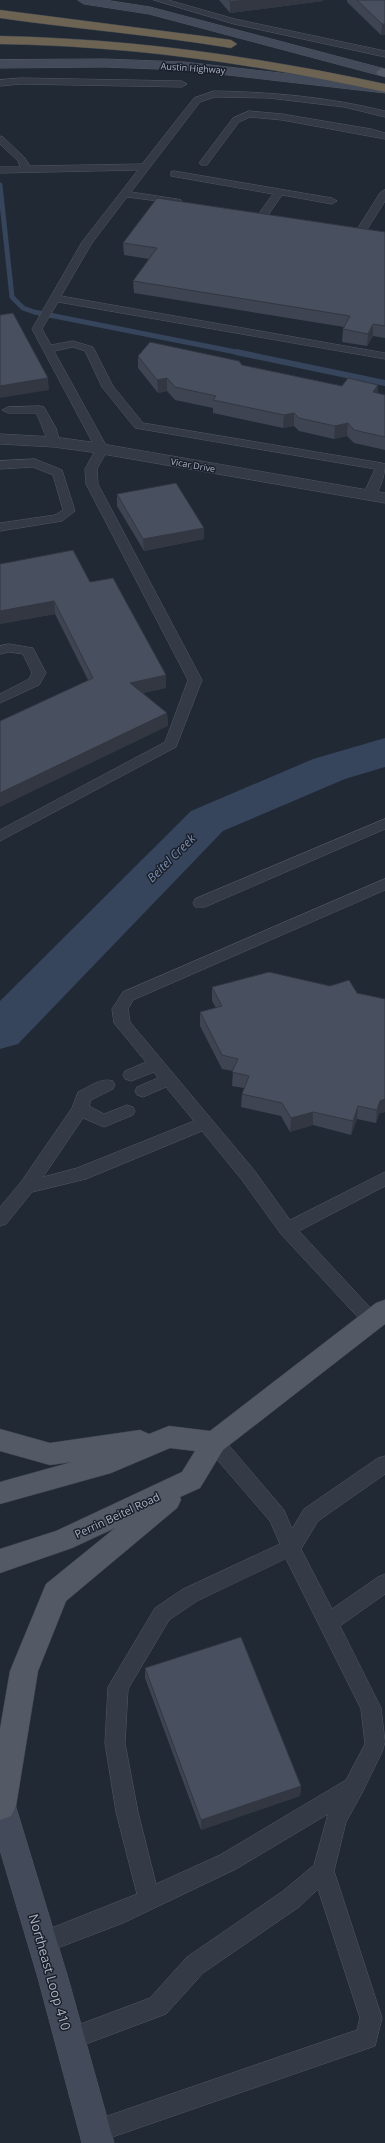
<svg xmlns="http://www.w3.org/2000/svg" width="385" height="2143" viewBox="0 0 385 2143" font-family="'Open Sans',sans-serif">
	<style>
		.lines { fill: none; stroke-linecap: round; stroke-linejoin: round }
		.stream-far1 { stroke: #36445c; stroke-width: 5 }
		.stream { stroke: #36445c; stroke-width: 6 }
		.river { fill: #36445c; fill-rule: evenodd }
		.lane-casing { stroke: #525864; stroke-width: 1 }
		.street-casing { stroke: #525864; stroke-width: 1 }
		.secondary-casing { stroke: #525864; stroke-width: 1 }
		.primary-casing { stroke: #3e4450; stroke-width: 1 }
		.highway-casing { stroke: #3f4551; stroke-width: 1 }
		.lane { fill: #353b46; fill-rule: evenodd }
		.street { fill: #353b46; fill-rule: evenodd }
		.secondary { fill: #434a59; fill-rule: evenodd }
		.primary { fill: #535a66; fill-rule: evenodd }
		.highway { fill: #6c6352; fill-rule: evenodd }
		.wall { fill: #3e4452 }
		.shaded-wall { fill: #323742 }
		.building { fill: #484f5f; stroke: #323742 }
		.labels { text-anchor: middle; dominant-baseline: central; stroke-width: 3; stroke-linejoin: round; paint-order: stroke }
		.far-street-label { font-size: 9px; fill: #afb5c3; stroke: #1a202b }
		.street-label { font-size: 11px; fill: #afb5c3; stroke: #1a202b }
		.water-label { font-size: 12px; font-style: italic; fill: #798baa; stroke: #1a202b }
		.near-street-label { font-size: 13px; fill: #afb5c3; stroke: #1a202b }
	</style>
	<rect width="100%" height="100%" fill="#212935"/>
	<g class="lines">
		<polyline class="stream-far1" points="0,185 12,297 23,308 34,312 241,353"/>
		<polyline class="stream" points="236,352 385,383"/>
		<polygon class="river" points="385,738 385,767 345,779 223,831 18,1044 0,1049 0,1001 191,811 313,759"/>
		<defs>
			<g id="lane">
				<polygon points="154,0 168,0 235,19 385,51 385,57 234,24"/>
				<polygon points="21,78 182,81 187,84 182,87 21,84 0,86 0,80"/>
				<path d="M214 91C272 92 328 97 385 111V117L344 107 269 98 215 97 200 102 131 192 177 199 181 200V204L127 197 92 243 61 296 385 353V359L58 302 42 329 51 345 73 341 93 347 113 386 143 423 382 463 385 464C385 474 380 496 369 499L363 495 375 469 135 428 102 387 85 351 73 347 54 351 108 449 97 469 98 484 202 680 176 747 0 841V830L165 742 188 680 86 484 85 469 96 449 32 329 82 242 138 170 0 173V167H20L18 161 0 144V136L3 137 25 158 30 166 142 164 194 98Z"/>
				<polygon points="249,111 282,114 371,129 385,133 385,139 282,120 250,117 239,122 207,165 201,165 199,163 233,118"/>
				<polygon points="174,171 332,198 337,201 332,204 282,195 266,218 262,219 257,216 273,194 171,176 171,172"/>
				<polygon points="385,190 385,201 366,231 361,234 357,233 356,231 380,193"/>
				<path d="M40 406 44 407 56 428 60 442 58 444H50C45 437 41 422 36 413H8L2 410 8 407Z"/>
				<polygon points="35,459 62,470 75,511 62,521 0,531 0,523 55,515 63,510 53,475 33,467 0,469 0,461"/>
				<polygon points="9,644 33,648 46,673 39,685 0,703 0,694 29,679 32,673 23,654 9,652 0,654 0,646"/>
				<polygon points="385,819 385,829 205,907 195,907 193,903 195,899"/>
				<path d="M385 879V890L133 1000 128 1009 130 1022 254 1170 290 1220 385 1172V1186L299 1231 377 1315 380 1320 377 1325 371 1327 365 1325 281 1234 242 1180 202 1131 86 1179 32 1192 6 1224 0 1226V1207L21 1182 72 1108 78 1092C89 1087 101 1077 113 1081L115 1085 113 1089 91 1100 89 1106 104 1114 127 1105 133 1107 135 1111 133 1115 104 1127 83 1118 43 1177 77 1168 194 1121 166 1087 143 1097 137 1095 135 1091 137 1087 158 1078 154 1072 131 1081 125 1079 123 1075 125 1071 146 1062 114 1023 112 1009 123 992Z"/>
				<path d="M214 1434 221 1436 284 1510 292 1529 304 1509 378 1458 385 1456V1474L318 1521 301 1549 332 1609 378 1577 385 1574V1594L340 1626 381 1708 385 1742 382 1752 362 1793 346 1822 334 1871 382 2018 375 2046 95 2143 87 2139 83 2131 87 2123 357 2030 360 2018 318 1889 299 1907 203 1973 166 2014 70 2050 62 2047 59 2039 62 2031 150 1998 187 1957 283 1891 314 1865 328 1814 236 1869 123 1923 42 1954 34 1951 31 1943 34 1935 137 1894 116 1812 105 1743 108 1687 155 1608 183 1589 280 1544 270 1521 207 1448 205 1442 207 1436ZM286 1559 361 1709 365 1744 346 1780 220 1855 156 1884 138 1812 125 1743 128 1689 169 1620 197 1601Z"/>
			</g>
			<polygon id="street" points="0,434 54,437 91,442 385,493 385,503 91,452 54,447 0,444"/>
			<g id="secondary">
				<polygon points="78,0 105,0 150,7 385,69 385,75 378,75 149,14 84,4"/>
				<polygon points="105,59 184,62 385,85 385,93 184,70 105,67 0,68 0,60"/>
				<polygon points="0,1787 10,1791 14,1801 68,1978 114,2143 82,2143 38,1978 0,1850"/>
			</g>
			<g id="primary">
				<polygon points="382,68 385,69 385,77 378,75 376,72"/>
				<polygon points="385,1300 385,1324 223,1450 200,1488 180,1497 181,1500 177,1508 66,1601 38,1671 16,1806 11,1816 0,1820 0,1729 10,1671 46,1584 115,1528 72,1548 0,1573 0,1549 56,1531 182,1472 195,1451 170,1448 111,1473 0,1504 0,1482 72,1462 50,1465 0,1451 0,1429 50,1443 140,1430 149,1434 169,1426 210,1431 376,1303"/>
			</g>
			<g id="highway">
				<path d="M0 10 202 36 231 40 237 44 231 48C154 35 77 29 0 18Z"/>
				<path d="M0 36C134 39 254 56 385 84V92C254 64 134 46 0 44Z"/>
			</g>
		</defs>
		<use href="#lane" class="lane-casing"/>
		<use href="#street" class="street-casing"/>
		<use href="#secondary" class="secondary-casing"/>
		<use href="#primary" class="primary-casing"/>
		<use href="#highway" class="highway-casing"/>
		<use href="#lane" class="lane"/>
		<use href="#street" class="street"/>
		<use href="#secondary" class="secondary"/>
		<use href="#primary" class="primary"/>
		<use href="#highway" class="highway"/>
	</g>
	<g class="wall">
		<polygon points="219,0 323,0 323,1 230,13"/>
		<polygon points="347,0 385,0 385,35 381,35 347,2"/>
		<polygon points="385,232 385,338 373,336 367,346 342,342 343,329 344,327 134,293 133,281 149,259 124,255 123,243"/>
		<polygon points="138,356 242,365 385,395 385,450 354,443 347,436 334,439 299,431 294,426 283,428 213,413 213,408 175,400 167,391 158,393 138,368"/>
		<polygon points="117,494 204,528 204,539 144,551 117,506"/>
		<polygon points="90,582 166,675 166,688 143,693 167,713 168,726 88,680 55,614 0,624"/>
		<polygon points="330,986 379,1114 376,1123 357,1119 351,1135 313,1125 290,1132 281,1116 241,1107 242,1094 244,1088 232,1086 233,1071 222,1069 200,1026 200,1012 216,1008 212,1001 212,987"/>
		<polygon points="145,1668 301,1786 300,1796 201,1830 145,1678"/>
	</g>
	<g class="shaded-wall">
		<polygon points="245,0 323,0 323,1 230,13 230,2"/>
		<polygon points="382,24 385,24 385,35 381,35"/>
		<polygon points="373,324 373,336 367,346 368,334"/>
		<polygon points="48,378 49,390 0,398 0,386"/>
		<polygon points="167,378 167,391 158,393 157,380"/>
		<polygon points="378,385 378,397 373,392"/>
		<polygon points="294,413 294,426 283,428 284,415"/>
		<polygon points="348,423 347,436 334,439 335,426"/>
		<polygon points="204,528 204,539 144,551 143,539"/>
		<polygon points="54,601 55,614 0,624 0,611"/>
		<polygon points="166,675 166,688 130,696 130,683"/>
		<polygon points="167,713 168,726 0,807 0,793"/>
		<polygon points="385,1099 385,1112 379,1114 376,1123 377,1110 380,1101"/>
		<polygon points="358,1106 357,1119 351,1135 353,1121"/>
		<polygon points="313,1112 313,1125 290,1132 291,1118"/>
		<polygon points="301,1786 300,1796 201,1830 201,1820"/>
	</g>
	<g class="building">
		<polygon points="229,0 245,0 230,2"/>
		<polygon points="357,0 385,0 385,24 382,24"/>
		<polygon points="157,198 385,232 385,326 373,324 368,334 343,329 350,316 133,281 157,248 123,243"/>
		<polygon points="13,313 48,378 0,386 0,315"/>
		<polygon points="150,342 239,361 242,365 342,386 348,378 378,385 373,392 385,395 385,437 354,430 348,423 335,426 299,418 294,413 284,415 213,400 216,396 175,387 167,378 157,380 138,356"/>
		<polygon points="176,483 204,528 143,539 117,494"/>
		<polygon points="73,550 90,582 113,578 166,675 130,683 167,713 0,793 0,721 93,678 54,601 0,611 0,564"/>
		<polygon points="269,972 330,986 349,980 357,993 385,999 385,1099 380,1101 377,1110 358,1106 353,1121 313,1112 291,1118 282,1103 242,1094 249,1076 232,1072 238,1059 222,1055 200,1012 222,1006 212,987"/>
		<polygon points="241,1637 301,1786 201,1820 145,1668"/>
	</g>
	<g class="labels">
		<g class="far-street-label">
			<text transform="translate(193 68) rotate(4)">Austin Highway</text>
			<text transform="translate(193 465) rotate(10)">Vicar Drive</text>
		</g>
		<g class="street-label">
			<text transform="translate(117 1515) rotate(-25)">Perrin Beitel Road</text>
		</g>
		<g class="water-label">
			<text transform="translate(171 858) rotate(-45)">Beitel Creek</text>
		</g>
		<g class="near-street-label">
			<text transform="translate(50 1972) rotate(74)">Northeast Loop 410</text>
		</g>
	</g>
</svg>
